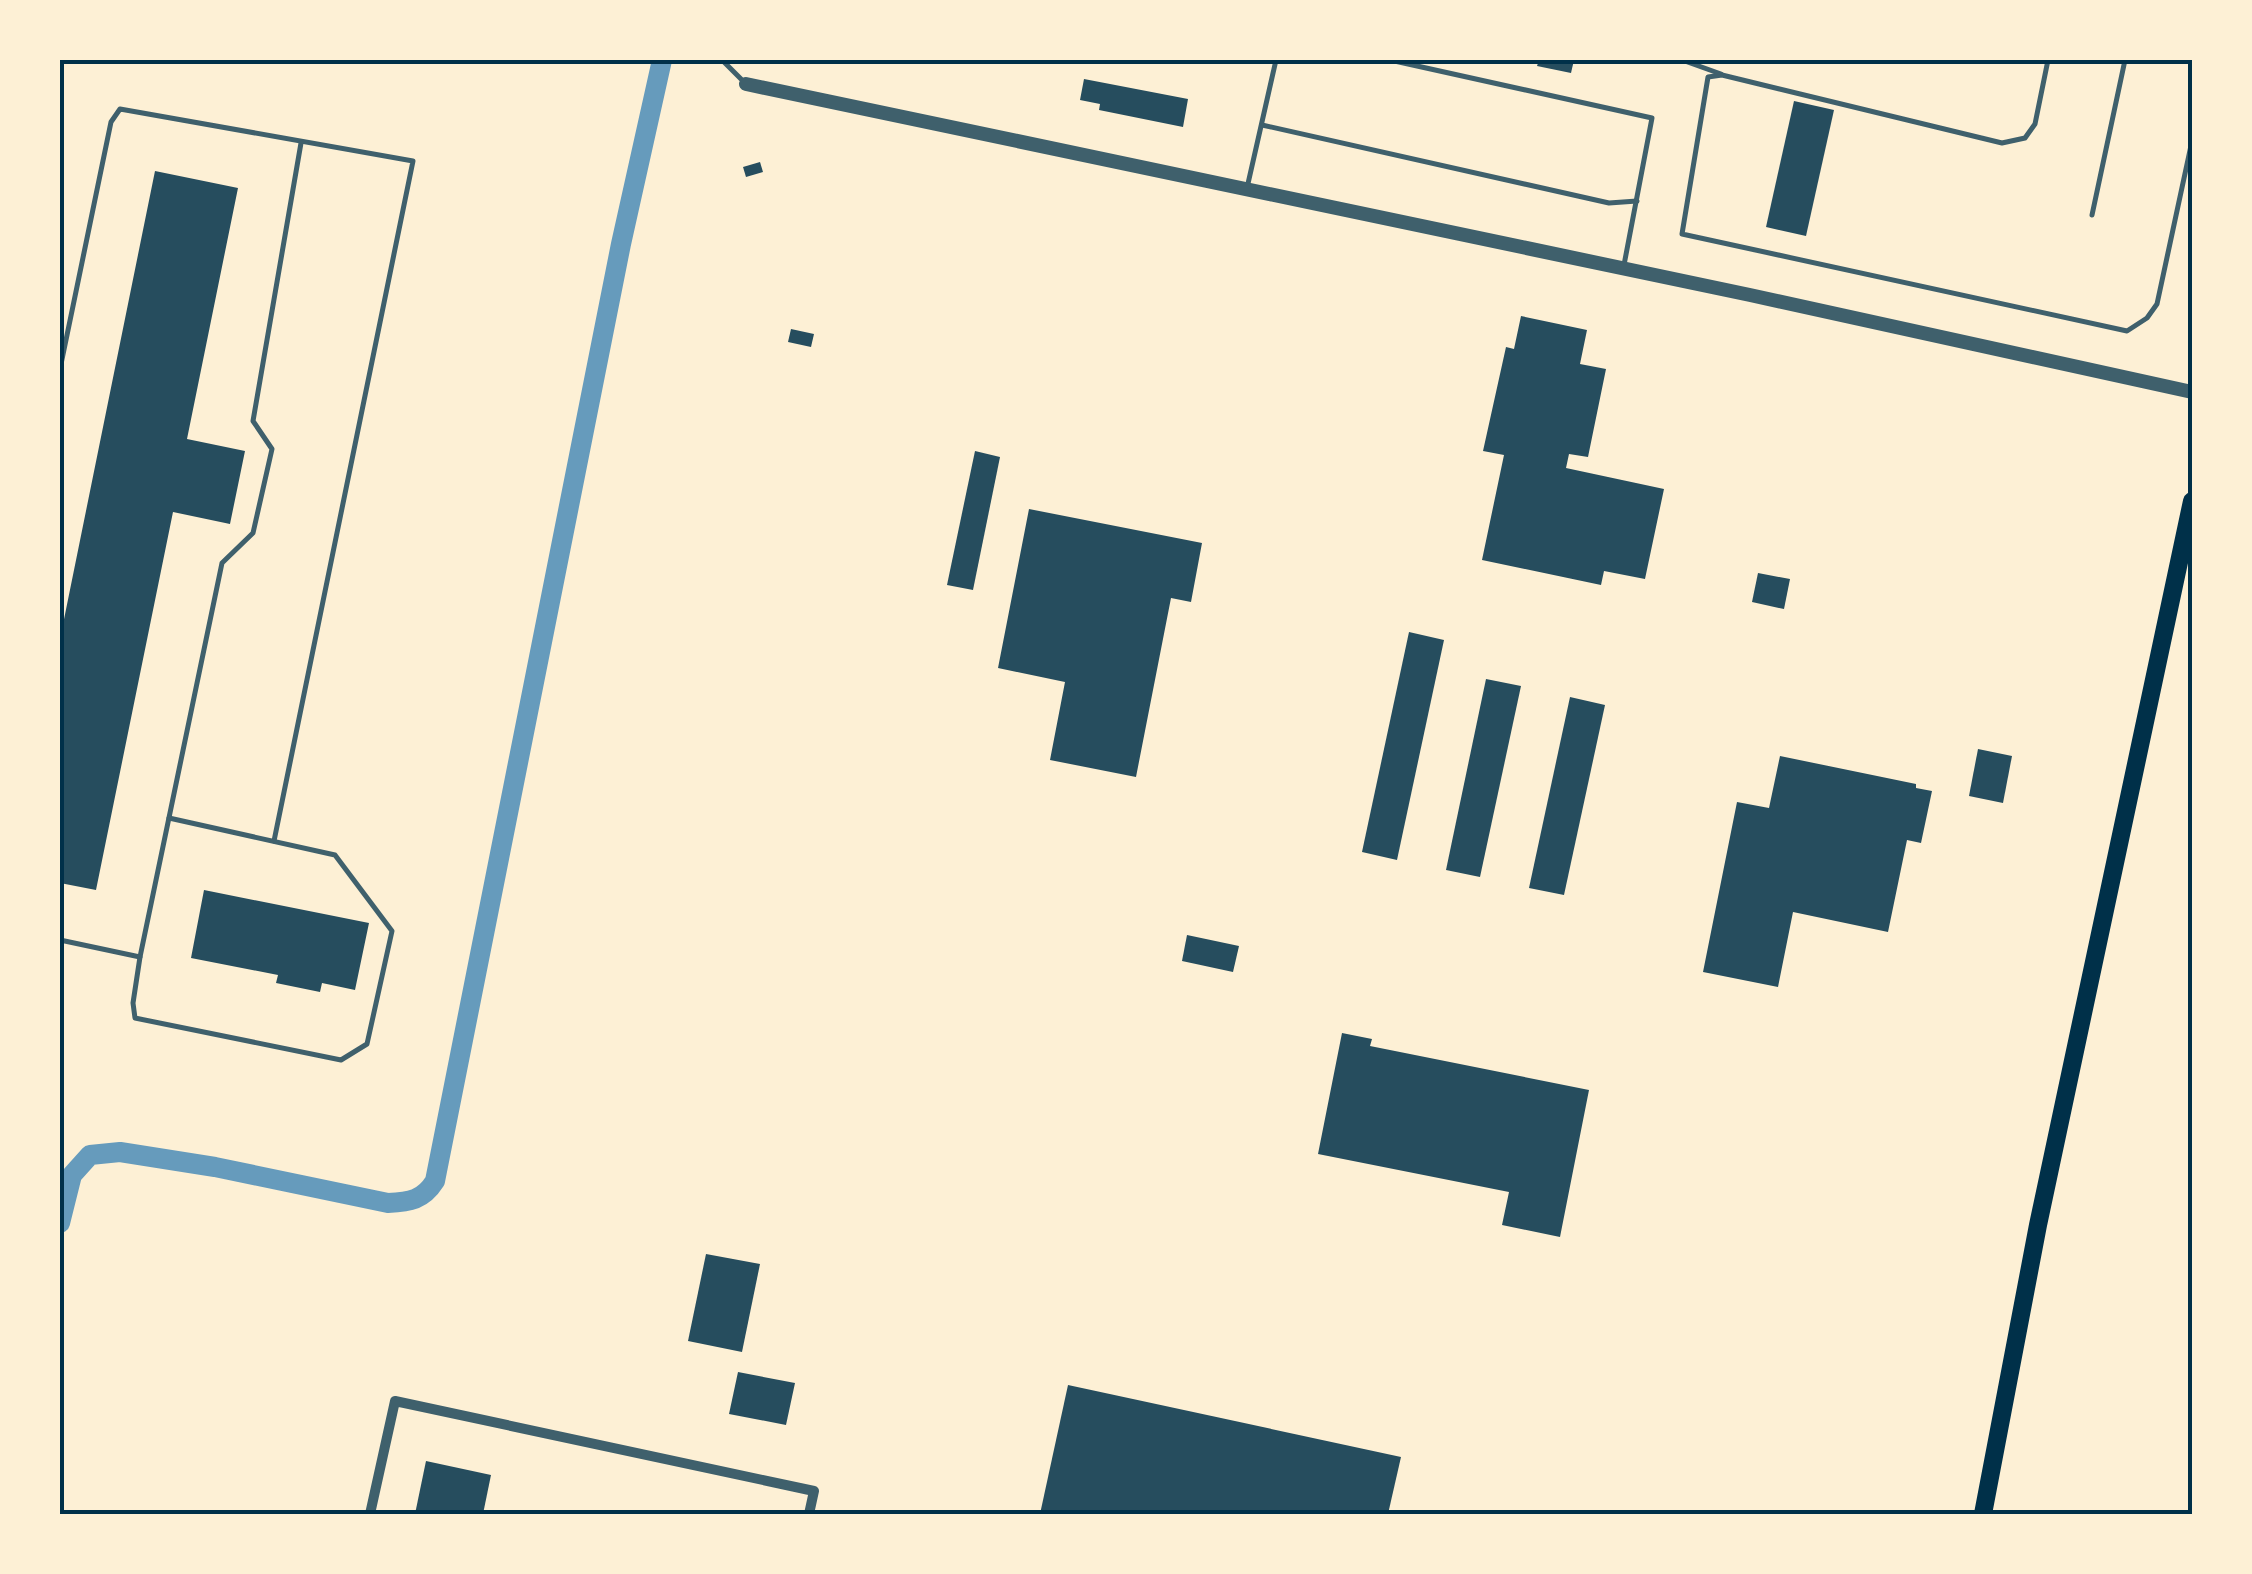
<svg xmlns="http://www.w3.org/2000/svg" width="2252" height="1574" viewBox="0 0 2252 1574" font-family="'Exo 2',sans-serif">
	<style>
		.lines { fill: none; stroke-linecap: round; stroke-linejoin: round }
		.canal { stroke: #669bbc; stroke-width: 20 }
		.building { fill: #264d5e }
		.service { stroke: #3f606c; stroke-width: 5 }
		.minor { stroke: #3f606c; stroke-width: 10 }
		.tertiary { stroke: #3f606c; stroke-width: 14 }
		.primary { stroke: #003049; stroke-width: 18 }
		.neatline { fill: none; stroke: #003049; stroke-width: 4 }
	</style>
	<rect width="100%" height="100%" fill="#fdf0d5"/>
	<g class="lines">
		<path class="canal" d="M60 1223 72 1175 90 1155 120 1152 215 1167 388 1203C410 1202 423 1200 435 1181L621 244 662 60"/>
	</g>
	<g class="building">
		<polygon points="1539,60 1574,60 1571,73 1537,66"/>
		<polygon points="1084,79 1188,99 1183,127 1099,110 1100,104 1080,100"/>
		<polygon points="1794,101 1834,110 1806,236 1766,227"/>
		<polygon points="760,162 763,172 746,177 743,167"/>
		<polygon points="155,171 238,188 187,439 245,451 230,524 173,512 96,890 60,883 60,639"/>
		<polygon points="1521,316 1587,330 1580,364 1606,369 1588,457 1569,454 1566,468 1664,489 1645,579 1604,571 1601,585 1482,560 1504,455 1483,451 1506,347 1514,349"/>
		<polygon points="791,329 814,334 811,347 788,342"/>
		<polygon points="975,451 1000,457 973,590 947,585"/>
		<polygon points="1029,509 1202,543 1191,602 1171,598 1136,777 1050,760 1065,682 998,668"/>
		<polygon points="1758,573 1790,579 1784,609 1752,602"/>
		<polygon points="1409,632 1444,640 1397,860 1362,852"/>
		<polygon points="1486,679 1521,686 1480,877 1446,870"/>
		<polygon points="1570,697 1605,705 1564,895 1529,888"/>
		<polygon points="1978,749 2012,756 2003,803 1969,796"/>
		<polygon points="1780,756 1916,784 1916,788 1932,791 1921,843 1907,840 1888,932 1793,912 1778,987 1703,972 1737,802 1769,808"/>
		<polygon points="204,890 369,923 355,990 322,983 320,992 276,983 278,975 191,958"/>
		<polygon points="1187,935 1239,946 1233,972 1182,961"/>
		<polygon points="1342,1033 1372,1039 1370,1046 1589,1090 1560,1237 1502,1225 1509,1192 1318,1154"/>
		<polygon points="706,1254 760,1264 742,1352 688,1341"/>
		<polygon points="738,1372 795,1383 786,1425 729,1414"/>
		<polygon points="1068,1385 1401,1457 1388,1514 1040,1514"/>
		<polygon points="426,1461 491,1475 483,1514 415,1514"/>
	</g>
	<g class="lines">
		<g class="service">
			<polyline points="722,60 745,83"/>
			<polyline points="1390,60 1652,118 1624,265"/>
			<polyline points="1682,60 1721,74"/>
			<polyline points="2048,60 2035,124 2025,138 2002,143 1722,75 1708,77 1682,234 2127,331 2147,318 2157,304 2192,141"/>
			<polyline points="1262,125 1609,203 1637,201"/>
			<polyline points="1247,188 1276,60"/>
			<polyline points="2092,215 2125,60"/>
			<polyline points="60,369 111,122 120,109 413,161 274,841"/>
			<polyline points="60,940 140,957 222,563 253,533 272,449 253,421 301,143"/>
			<polyline points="140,957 133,1003 135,1018 341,1060 367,1044 392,931 335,855 169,818"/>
		</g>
		<polyline class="minor" points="370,1514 395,1401 814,1491 809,1514"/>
		<polyline class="tertiary" points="746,84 1750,295 2192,392"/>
		<polyline class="primary" points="1983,1514 2038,1225 2192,501"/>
	</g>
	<rect width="2252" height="1574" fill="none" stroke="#fdf0d5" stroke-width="125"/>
	<rect x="62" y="62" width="2128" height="1450" class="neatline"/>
</svg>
